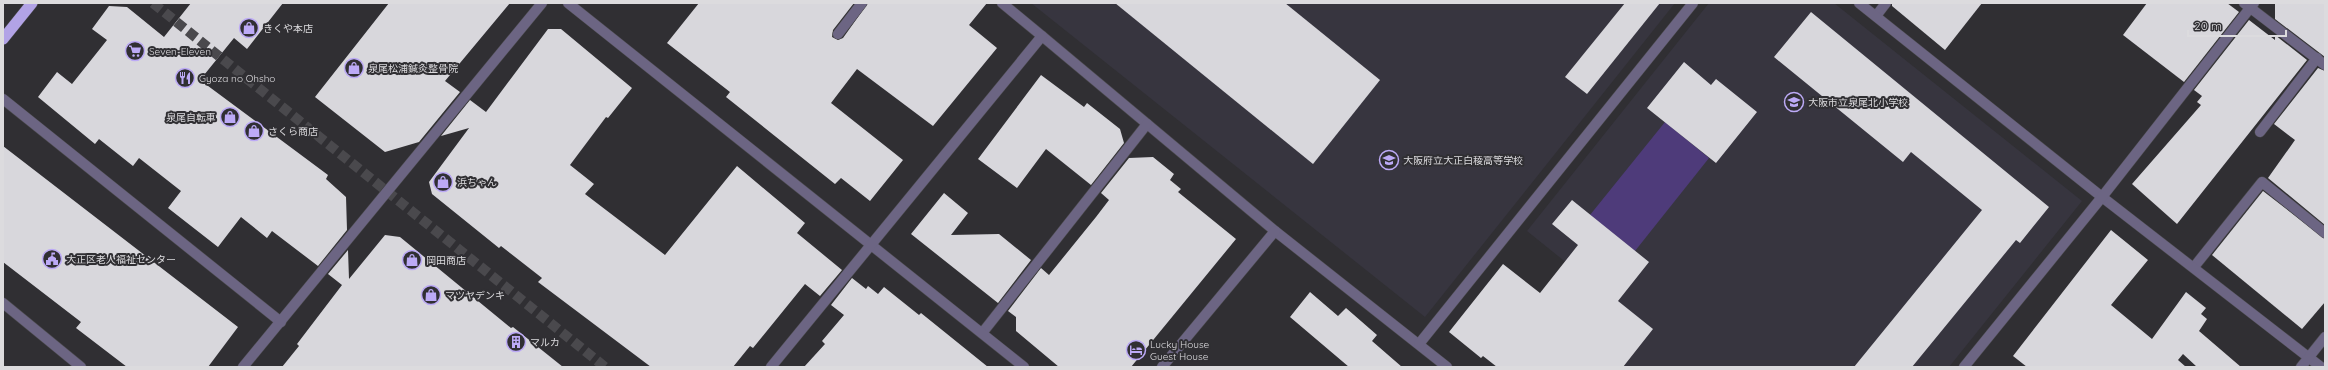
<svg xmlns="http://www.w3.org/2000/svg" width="2328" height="370" viewBox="0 0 2328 370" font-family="Quicksand,'Noto Sans JP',sans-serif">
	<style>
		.built { fill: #37353f }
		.water { fill: #4e3b7a }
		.building { fill: #d8d7dc }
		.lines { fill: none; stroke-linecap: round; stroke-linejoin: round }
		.pedestrian-tunnel { stroke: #4a494d; stroke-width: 10; stroke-dasharray: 10 5; stroke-linecap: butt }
		.service-casing { stroke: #4c4b4e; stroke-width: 11 }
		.minor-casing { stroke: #4c4b4e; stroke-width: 11 }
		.tertiary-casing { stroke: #4c4b4e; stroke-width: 11 }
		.trunk-casing { stroke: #4c4b4e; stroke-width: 12 }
		.service { stroke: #6c6583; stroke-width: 10 }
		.minor { stroke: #6c6583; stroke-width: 10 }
		.tertiary { stroke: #6c6583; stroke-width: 10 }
		.trunk { stroke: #b2a3e6; stroke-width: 11 }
		.labels { text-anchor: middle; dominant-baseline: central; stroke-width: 4; stroke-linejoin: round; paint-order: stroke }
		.poi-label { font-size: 10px; fill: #dcdbde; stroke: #302f33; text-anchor: start }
	</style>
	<rect width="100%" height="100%" fill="#302f33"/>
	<g class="built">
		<polygon points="1031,3 1675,3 1425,317"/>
		<polygon points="1709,3 1834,3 2082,201 1949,367 1538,367 1599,289 1527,231"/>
	</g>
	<polygon class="water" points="1665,122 1709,158 1635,251 1590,215"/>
	<g class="building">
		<polygon points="191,3 283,3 247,49 234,38 200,80 328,175 326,179 346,197 347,230 318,266 272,231 267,238 241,217 218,247 168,208 181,191 139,158 133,166 99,139 95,144 38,97 57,72 72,84 107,40 92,29 109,6 127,7 164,37"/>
		<polygon points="389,3 510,3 445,81 460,92 419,142 385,152 315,97"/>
		<polygon points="699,3 854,3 833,30 832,37 838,40 843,38 868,3 987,3 969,25 997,48 933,126 857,69 831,103 903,160 870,201 841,178 835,184 726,97 730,92 667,43"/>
		<polygon points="1115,3 1285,3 1380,80 1313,164"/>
		<polygon points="1625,3 1660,3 1587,94 1565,77"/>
		<polygon points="1892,3 1982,3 1945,50 1892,6"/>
		<polygon points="2147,3 2227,3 2239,12 2184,82 2123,35"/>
		<polygon points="2275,3 2325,3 2325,57 2275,19"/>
		<polygon points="1811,12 2049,207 2020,243 2016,240 1912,367 1854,367 1982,210 1911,152 1903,162 1774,57"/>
		<polygon points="2249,20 2275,40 2275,35 2307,60 2177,224 2132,184 2201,105 2197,102 2202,96 2194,90"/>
		<polygon points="548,29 561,29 632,88 608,118 606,117 570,165 594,184 585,194 665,255 737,166 805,223 797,233 842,270 820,296 805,284 753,348 750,346 733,367 651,367 538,282 542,278 501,246 499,248 432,194 429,182 469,128 441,136 470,100 486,112"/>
		<polygon points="1684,62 1711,85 1716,79 1757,112 1716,163 1647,108"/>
		<polygon points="2318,68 2325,71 2325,225 2268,178 2295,140 2274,124"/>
		<polygon points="1041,75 1084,107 1087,103 1120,129 1124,143 1091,185 1046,149 1017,188 978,159"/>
		<polygon points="3,146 238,327 208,367 127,367 76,328 81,322 3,262"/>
		<polygon points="1153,157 1174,174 1170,180 1181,189 1178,192 1236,239 1131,367 1059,367 1016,331 1016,317 1008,311 1041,268 1049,275 1096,217 1109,200 1101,193 1129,158"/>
		<polygon points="2263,191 2325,239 2325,302 2302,329 2212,255"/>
		<polygon points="944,193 968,213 951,235 999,234 1031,260 998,303 911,234"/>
		<polygon points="1572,200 1649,262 1618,301 1653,329 1623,367 1497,367 1483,356 1481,358 1449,332 1503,264 1540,293 1578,245 1552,224"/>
		<polygon points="2111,230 2148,260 2111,305 2152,339 2186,292 2206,308 2201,314 2207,319 2199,331 2241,367 2197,367 2183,354 2178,360 2186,367 2027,367 2013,356"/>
		<polygon points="385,235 400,237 511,328 513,327 563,367 282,367 299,346 297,344 342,285 328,274 348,250 349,279"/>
		<polygon points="852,278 866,289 868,286 878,294 884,287 919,315 921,313 988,367 804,367 825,344 822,341 844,315 831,305"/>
		<polygon points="1310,292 1338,316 1346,308 1377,335 1372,341 1402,367 1349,367 1290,317"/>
	</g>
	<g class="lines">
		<polyline class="pedestrian-tunnel" points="153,3 605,367"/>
		<defs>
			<g id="service">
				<polyline points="1876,16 1886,3"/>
				<polyline points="838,34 862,3"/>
				<polyline points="2260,132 2317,58"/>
				<polyline points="2194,267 2262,182 2325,233"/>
			</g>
			<g id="minor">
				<polyline points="1859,3 2102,197 2321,367"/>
				<polyline points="2244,3 2325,65"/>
				<polyline points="1042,36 1275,231 1447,367"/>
				<polyline points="3,99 281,322"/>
				<polyline points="3,303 81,367"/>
				<polyline points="983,332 1147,124"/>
				<polyline points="1419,344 1693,3"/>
				<polyline points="243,367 542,3"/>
				<polyline points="1162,367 1275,231"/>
				<polyline points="1964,367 2102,197 2254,3"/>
				<polyline points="2301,367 2325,337"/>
			</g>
			<g id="tertiary">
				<polyline points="568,3 1024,367"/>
				<polyline points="771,367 1042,36 1002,3"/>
			</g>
			<polyline id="trunk" points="3,39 32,3"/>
		</defs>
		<use href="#service" class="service-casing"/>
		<use href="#minor" class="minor-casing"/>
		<use href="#tertiary" class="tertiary-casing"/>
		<use href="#trunk" class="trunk-casing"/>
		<use href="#service" class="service"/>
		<use href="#minor" class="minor"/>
		<use href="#tertiary" class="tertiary"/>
		<use href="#trunk" class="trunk"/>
	</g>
	<defs>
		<symbol id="shop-ring" viewBox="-11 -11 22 22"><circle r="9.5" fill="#302f33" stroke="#bcaaf6" stroke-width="1.5"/><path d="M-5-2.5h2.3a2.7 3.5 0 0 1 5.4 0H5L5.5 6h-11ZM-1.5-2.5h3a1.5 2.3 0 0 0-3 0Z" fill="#bcaaf6"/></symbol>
		<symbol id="supermarket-ring" viewBox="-11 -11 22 22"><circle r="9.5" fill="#302f33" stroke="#bcaaf6" stroke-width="1.5"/><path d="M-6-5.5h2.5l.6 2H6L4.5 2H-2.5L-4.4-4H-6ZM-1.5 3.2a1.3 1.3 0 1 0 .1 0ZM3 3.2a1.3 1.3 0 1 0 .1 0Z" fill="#bcaaf6"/></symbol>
		<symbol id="restaurant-ring" viewBox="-11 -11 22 22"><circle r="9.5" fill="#302f33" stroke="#bcaaf6" stroke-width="1.5"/><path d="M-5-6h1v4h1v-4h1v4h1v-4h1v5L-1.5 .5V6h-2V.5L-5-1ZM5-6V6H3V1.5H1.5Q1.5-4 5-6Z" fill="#bcaaf6"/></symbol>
		<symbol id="school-ring" viewBox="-11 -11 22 22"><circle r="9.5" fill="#302f33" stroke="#bcaaf6" stroke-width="1.5"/><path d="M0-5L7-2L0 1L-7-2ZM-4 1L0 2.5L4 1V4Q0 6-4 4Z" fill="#bcaaf6"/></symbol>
		<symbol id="civic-ring" viewBox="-11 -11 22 22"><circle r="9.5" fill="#302f33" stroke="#bcaaf6" stroke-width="1.5"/><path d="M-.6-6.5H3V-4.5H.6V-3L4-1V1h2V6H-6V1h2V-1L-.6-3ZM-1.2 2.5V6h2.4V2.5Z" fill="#bcaaf6"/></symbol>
		<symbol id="building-ring" viewBox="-11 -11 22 22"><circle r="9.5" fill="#302f33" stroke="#bcaaf6" stroke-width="1.5"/><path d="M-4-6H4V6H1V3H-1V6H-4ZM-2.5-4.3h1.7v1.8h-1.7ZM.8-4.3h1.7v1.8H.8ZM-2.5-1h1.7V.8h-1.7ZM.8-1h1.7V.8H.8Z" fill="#bcaaf6"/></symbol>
		<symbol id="hotel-ring" viewBox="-11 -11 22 22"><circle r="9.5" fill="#302f33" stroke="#bcaaf6" stroke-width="1.5"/><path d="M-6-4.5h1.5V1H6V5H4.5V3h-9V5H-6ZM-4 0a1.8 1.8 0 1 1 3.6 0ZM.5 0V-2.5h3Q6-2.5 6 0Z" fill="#bcaaf6"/></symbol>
	</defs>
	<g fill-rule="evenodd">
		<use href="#shop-ring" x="238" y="17" width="22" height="22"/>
		<use href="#supermarket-ring" x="124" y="40" width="22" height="22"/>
		<use href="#shop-ring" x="343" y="57" width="22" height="22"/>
		<use href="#restaurant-ring" x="174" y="67" width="22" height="22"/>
		<use href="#school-ring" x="1783" y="91" width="22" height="22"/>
		<use href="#shop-ring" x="219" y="106" width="22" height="22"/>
		<use href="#shop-ring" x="243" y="120" width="22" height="22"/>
		<use href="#school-ring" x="1378" y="149" width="22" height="22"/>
		<use href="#shop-ring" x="432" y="171" width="22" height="22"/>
		<use href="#civic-ring" x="41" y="248" width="22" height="22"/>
		<use href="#shop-ring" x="401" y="249" width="22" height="22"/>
		<use href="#shop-ring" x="420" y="284" width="22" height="22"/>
		<use href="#building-ring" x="505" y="331" width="22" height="22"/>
		<use href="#hotel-ring" x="1125" y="339" width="22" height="22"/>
	</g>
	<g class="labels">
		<g class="poi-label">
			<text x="263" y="28">きくや本店</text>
			<text x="149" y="51">Seven-Eleven</text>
			<text x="368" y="68">泉尾松浦鍼灸整骨院</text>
			<text x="199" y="78">Gyoza no Ohsho</text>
			<text x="1808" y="102">大阪市立泉尾北小学校</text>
			<text x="216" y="117" text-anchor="end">泉尾自転車</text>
			<text x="268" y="131">さくら商店</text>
			<text x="1403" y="160">大阪府立大正白稜高等学校</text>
			<text x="457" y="182">浜ちゃん</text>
			<text x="66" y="259">大正区老人福祉センター</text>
			<text x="426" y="260">岡田商店</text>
			<text x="445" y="295">マツヤデンキ</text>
			<text x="530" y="342">マルカ</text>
			<text x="1150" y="344">Lucky House<tspan x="1150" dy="12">Guest House</tspan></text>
		</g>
	</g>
	<rect width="2328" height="370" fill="none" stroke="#dcdbde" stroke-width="8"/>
	<path d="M2188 30v6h98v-6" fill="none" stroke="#dcdbde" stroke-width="2"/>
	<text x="2194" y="30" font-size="12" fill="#dcdbde" stroke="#302f33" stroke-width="3" paint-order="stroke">20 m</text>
</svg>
